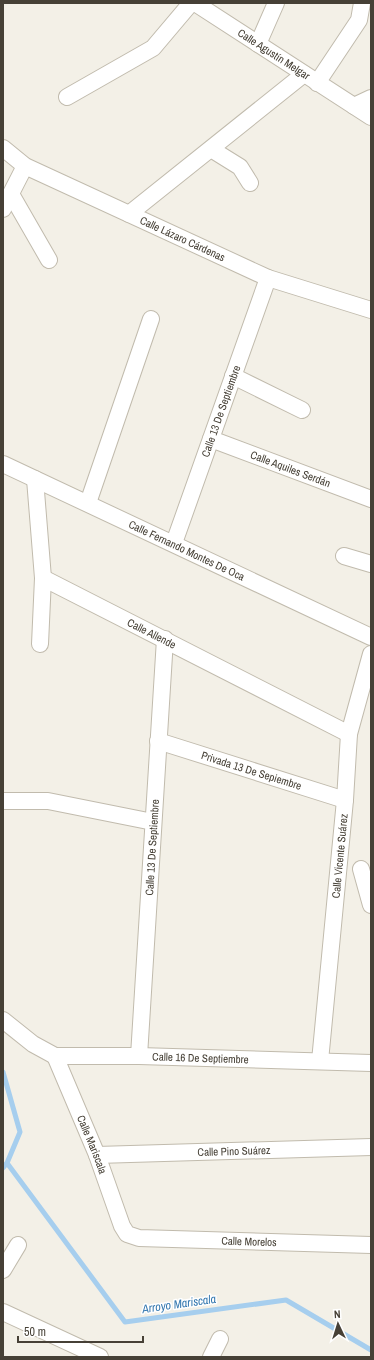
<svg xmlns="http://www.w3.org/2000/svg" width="374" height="1360" viewBox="0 0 374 1360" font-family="'Archivo Narrow',sans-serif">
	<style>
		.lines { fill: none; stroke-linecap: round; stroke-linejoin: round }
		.stream { stroke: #a6ceee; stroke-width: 5 }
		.street-casing { stroke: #c1bbad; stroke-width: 18 }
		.street { stroke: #fff; stroke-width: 16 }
		.labels { text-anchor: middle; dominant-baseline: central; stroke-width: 3; stroke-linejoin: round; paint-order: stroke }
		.street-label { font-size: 11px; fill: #464036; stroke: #fff }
		.water-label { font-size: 12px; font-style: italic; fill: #3377af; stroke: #fff }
	</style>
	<rect width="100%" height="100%" fill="#f3f0e7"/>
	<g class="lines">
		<g class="stream">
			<polyline points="3,1072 20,1132 7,1163 3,1168"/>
			<polyline points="7,1163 125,1322 286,1300 371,1350"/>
		</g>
		<defs>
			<g id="street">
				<path id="s1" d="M195 3 371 117"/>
				<polyline points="258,44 276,3"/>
				<polyline points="317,83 359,20 362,3"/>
				<polyline points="67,97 153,48 191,3"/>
				<polyline points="354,106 371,98"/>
				<path id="s2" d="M3 148 25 166 268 278 371 310"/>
				<polyline points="211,149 240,167 250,183"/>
				<polyline points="11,194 49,260"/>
				<polyline points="3,209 25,166"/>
				<polyline points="129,214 304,74"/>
				<polyline points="233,376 302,410"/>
				<path id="s3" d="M211 439 371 499"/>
				<path id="s4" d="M3 464 371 637"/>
				<polyline points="35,479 43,578 40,644"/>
				<polyline points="88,503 151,319"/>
				<path id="s5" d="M174 543 268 278"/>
				<polyline points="344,556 371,564"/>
				<path id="s6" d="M43 578 349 734"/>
				<path id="s7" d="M158 741 345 800"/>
				<polyline points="3,801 48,801 153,822"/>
				<polyline points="361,869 371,905"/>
				<path id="s8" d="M3 1020 33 1044 55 1056H139L371 1063"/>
				<path id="s9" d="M55 1056 97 1155 122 1226 127 1234 139 1238 371 1245"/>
				<path id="s10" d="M139 1056 165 639"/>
				<path id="s11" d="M320 1061 345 800 349 734 371 654"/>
				<path id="s12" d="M97 1155 371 1147"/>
				<polyline points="3,1270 18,1245"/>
				<polyline points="3,1312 100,1357"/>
				<polyline points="211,1357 220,1339"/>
			</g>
		</defs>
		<use href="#street" class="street-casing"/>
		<use href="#street" class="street"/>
	</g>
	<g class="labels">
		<g class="street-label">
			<text stroke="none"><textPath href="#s1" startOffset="94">Calle Agustín Melgar</textPath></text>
			<text stroke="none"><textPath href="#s2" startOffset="202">Calle Lázaro Cárdenas</textPath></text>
			<text stroke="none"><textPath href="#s5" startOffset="140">Calle 13 De Septiembre</textPath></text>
			<text stroke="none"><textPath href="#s3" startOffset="85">Calle Aquiles Serdán</textPath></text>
			<text stroke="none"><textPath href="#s4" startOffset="203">Calle Fernando Montes De Oca</textPath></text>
			<text stroke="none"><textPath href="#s6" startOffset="122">Calle Allende</textPath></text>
			<text stroke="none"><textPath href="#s7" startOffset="98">Privada 13 De Sepiembre</textPath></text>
			<text stroke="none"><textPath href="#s10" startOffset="209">Calle 13 De Septiembre</textPath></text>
			<text stroke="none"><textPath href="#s11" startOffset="206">Calle Vicente Suárez</textPath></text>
			<text stroke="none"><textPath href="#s8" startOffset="209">Calle 16 De Septiembre</textPath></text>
			<text stroke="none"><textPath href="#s9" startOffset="96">Calle Mariscala</textPath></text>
			<text stroke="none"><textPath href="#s12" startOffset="137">Calle Pino Suárez</textPath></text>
			<text stroke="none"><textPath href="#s9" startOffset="315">Calle Morelos</textPath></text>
		</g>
		<g class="water-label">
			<text transform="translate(179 1304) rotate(-8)">Arroyo Mariscala</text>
		</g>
	</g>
	<rect width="374" height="1360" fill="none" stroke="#464036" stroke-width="8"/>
	<g transform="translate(338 1324) rotate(356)" stroke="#ffffff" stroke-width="3" paint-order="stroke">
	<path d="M0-3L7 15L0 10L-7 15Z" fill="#464036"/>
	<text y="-6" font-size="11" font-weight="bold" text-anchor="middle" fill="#464036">N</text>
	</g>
	<path d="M18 1336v6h125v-6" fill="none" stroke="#464036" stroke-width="2"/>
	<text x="24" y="1336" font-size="12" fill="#464036" stroke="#ffffff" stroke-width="3" paint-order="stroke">50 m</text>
</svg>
